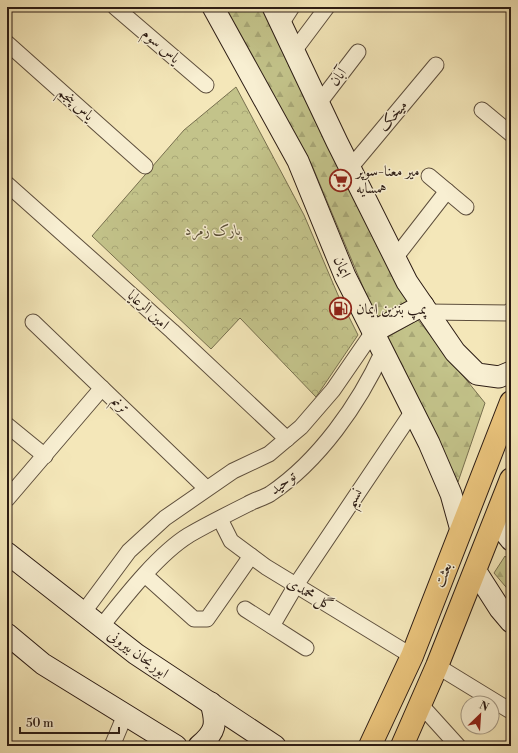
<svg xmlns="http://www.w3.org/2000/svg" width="518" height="753" viewBox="0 0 518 753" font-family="'Libre Bodoni',Amiri,serif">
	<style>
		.forest { fill: url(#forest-firs); stroke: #78704f }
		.park { fill: url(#park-crowns); stroke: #78704f }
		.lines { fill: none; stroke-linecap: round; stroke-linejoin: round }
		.street-casing { stroke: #5e4f3d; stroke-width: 17 }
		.secondary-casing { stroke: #2c1c14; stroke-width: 23 }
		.primary-casing { stroke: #2c1c14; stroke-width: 24 }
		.street { stroke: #f8efd2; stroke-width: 15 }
		.secondary { stroke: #f8efd2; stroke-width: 21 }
		.primary { stroke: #eac47c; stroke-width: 22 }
		.labels { text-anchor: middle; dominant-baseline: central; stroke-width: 3; stroke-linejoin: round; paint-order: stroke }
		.street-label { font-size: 15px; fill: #2c1c14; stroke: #f8efd2 }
		.poi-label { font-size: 15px; fill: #2c1c14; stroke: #f8efd2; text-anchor: start }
		.park-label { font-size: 15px; font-style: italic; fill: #594e37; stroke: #f8efd2 }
	</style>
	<defs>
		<pattern id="forest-firs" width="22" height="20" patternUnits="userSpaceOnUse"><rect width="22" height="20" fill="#c3c38a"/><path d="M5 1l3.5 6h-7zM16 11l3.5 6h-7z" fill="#a8a776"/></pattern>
		<pattern id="park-crowns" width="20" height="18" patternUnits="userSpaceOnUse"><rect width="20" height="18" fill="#c3c38a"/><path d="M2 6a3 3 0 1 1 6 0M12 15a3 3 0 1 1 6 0" fill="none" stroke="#a8a776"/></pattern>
	</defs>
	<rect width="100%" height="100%" fill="#f4e7b9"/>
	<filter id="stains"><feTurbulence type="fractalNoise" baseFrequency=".005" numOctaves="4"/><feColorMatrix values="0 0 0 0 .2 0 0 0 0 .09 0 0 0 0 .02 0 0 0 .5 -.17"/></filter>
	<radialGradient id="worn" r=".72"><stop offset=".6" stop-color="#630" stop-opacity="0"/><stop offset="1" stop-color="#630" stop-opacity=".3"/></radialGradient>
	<g class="forest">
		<polygon points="222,7 265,7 407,301 376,318 311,163"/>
		<polygon points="418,320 485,403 458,482 386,338"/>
		<polygon points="505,556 511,563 511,593 494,573"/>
	</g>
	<polygon class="park" points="236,87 304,215 338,295 358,335 316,397 240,318 211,349 92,236 184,130"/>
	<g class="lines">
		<defs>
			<g id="street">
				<polyline points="115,7 206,85"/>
				<polyline points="281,24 292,7"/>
				<polyline points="7,43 145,166"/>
				<polyline points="294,51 327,7"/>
				<polyline points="319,103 358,52"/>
				<polyline points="482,110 511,134"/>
				<polyline points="350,168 436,65"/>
				<polyline points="429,176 466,207"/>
				<polyline points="7,184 172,331 287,439"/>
				<polyline points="395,258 447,191"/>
				<polyline points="427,312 510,313 511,310"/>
				<polyline points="33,322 206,488"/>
				<polyline points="7,425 45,456"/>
				<polyline points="7,499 102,388"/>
				<polyline points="220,519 231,541 266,567 412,656"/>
				<polyline points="145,575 194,619 207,619 251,556"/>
				<polyline points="245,609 306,648"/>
				<polyline points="83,613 129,551 165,518 233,471 269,454 301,427 333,390 373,332"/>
				<polyline points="272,626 296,585 413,411"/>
				<path d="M101 627C124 598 158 554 189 535 208 524 228 514 248 504 255 500 263 498 270 494 319 461 359 404 383 351"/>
				<polyline points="437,666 509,710"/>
				<polyline points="420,704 458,746"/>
				<polyline points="112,746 125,715"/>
			</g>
			<g id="secondary">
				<polyline points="213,7 298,161 345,276 429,443 451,494 461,530"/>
				<polyline points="273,7 337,142 407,282 455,352 477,374 499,377 511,372"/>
				<polyline points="373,332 423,305"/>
				<polyline points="495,520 511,540"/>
				<polyline points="7,553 136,654 275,746"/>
				<polyline points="475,570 500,609 511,622"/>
				<polyline points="7,634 43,664 176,746"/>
				<path d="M199 746C216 732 217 724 211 703"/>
			</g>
			<g id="primary">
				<polyline points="370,746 412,656 511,402"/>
				<polyline points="402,746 437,666 511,479"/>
			</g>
		</defs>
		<use href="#street" class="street-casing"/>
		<use href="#secondary" class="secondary-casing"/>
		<use href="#primary" class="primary-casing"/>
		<use href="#street" class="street"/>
		<use href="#secondary" class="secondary"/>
		<use href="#primary" class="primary"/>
	</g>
	<defs>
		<symbol id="supermarket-ring" viewBox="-11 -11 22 22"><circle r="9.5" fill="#f8efd2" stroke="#8f2418" stroke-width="1.5"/><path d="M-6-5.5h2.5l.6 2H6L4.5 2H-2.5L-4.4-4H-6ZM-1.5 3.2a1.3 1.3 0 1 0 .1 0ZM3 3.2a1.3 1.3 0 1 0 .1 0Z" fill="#8f2418"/></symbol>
		<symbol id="fuel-ring" viewBox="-11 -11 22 22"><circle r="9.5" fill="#f8efd2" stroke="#8f2418" stroke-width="1.5"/><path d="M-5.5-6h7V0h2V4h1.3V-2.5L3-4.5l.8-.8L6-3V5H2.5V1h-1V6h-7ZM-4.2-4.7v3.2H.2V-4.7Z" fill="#8f2418"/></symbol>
	</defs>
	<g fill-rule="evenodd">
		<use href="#supermarket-ring" x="328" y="168" width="25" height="25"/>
		<use href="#fuel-ring" x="328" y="296" width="25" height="25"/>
	</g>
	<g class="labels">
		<g class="street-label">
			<text transform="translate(161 46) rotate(41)">یاس سوم</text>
			<text transform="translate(338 77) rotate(-52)">آبان</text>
			<text transform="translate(76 104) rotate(42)">یاس پنجم</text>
			<text transform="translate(393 116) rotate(-50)">میخک</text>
			<text transform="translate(342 267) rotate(67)">ایمان</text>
			<text transform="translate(148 310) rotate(42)">امین الرعایا</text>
			<text transform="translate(120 405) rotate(44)">ترنم</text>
			<text transform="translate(283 483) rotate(-37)">توحید</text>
			<text transform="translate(354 498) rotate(-56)">نسیم</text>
			<text transform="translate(443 575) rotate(-69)">بعثت</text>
			<text transform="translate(310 594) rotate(31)">گل محمدی</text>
			<text transform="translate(138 654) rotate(36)">ابوریحان بیرونی</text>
		</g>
		<g class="poi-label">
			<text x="356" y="171">میر معنا-سوپر<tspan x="356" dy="17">همسایه</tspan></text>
			<text x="356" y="309">پمپ بنزین ایمان</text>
		</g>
		<g class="park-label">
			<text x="213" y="230">پارک زمرد</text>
		</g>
	</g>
	<rect width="518" height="753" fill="none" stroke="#f4e7b9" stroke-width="24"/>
	<rect x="8" y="8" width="502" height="737" fill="none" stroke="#2c1c14" stroke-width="2"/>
	<rect x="12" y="12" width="494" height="729" fill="none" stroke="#2c1c14"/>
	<g transform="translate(480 715) rotate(25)"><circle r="19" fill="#f8efd2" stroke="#a69b86"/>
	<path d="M0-3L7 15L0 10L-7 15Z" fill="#8f2418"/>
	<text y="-6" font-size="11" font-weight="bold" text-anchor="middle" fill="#2c1c14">N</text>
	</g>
	<path d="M20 727v6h99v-6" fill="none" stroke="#2c1c14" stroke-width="2"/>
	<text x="26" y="727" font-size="12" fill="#2c1c14" stroke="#f8efd2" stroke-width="3" paint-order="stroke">50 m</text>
	<rect width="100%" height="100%" filter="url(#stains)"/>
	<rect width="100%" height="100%" fill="url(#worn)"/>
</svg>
